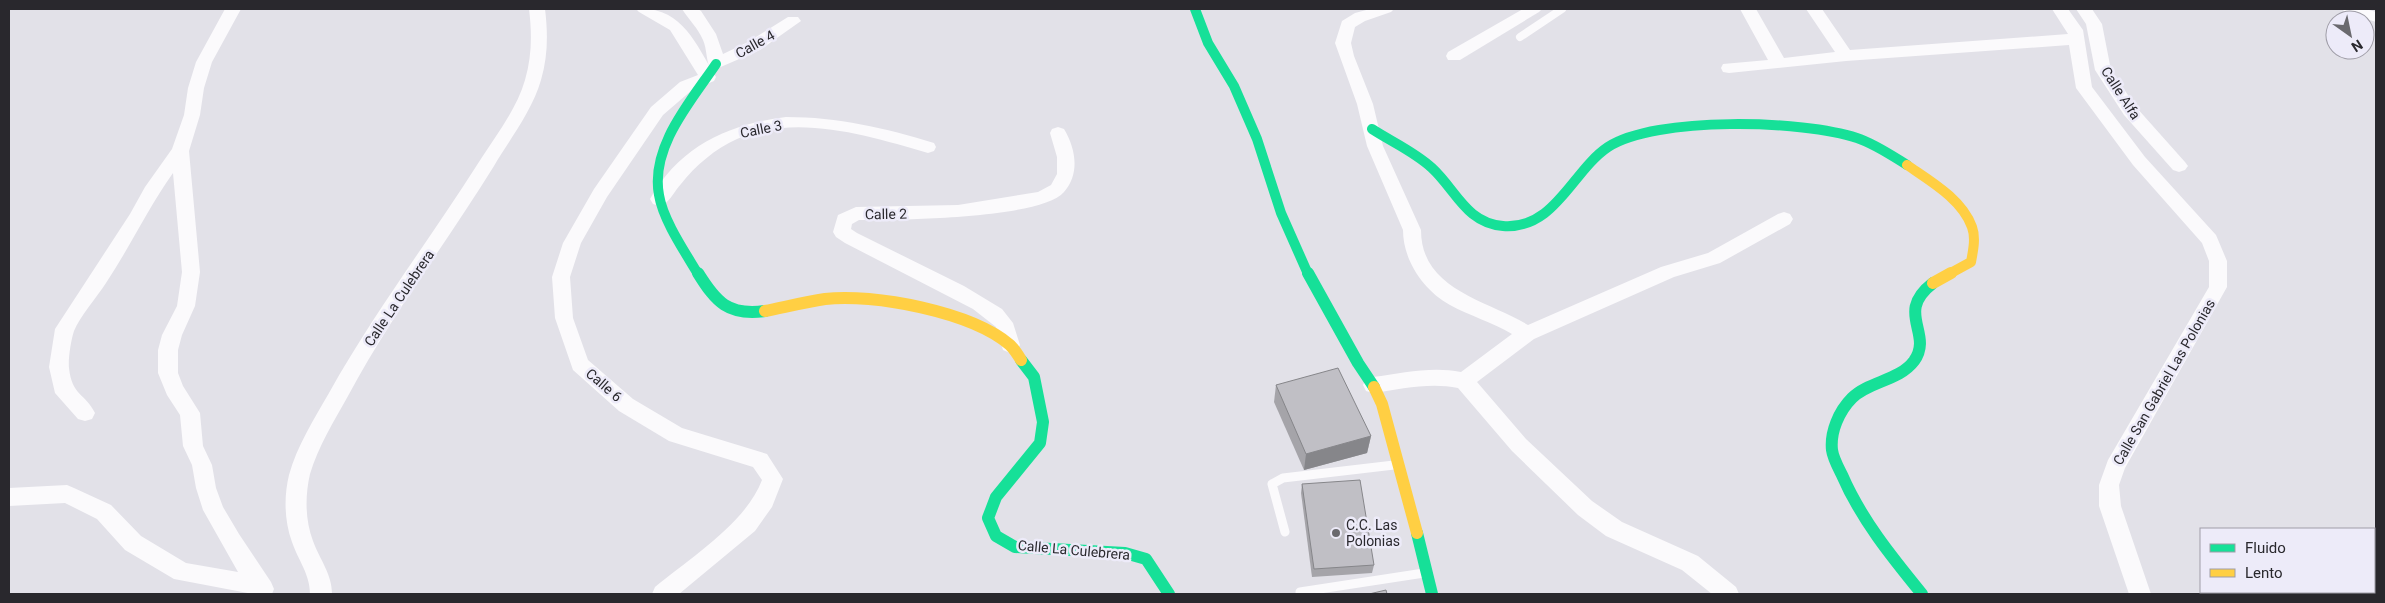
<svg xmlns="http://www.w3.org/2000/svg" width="2385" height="603" viewBox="0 0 2385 603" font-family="Roboto,sans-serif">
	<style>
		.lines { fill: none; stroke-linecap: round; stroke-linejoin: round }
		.lane-far1 { stroke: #fbfafc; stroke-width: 8 }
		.lane { stroke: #fbfafc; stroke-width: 9 }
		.street { fill: #fbfafc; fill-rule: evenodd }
		.fast-far1 { stroke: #16e098; stroke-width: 10 }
		.fast { stroke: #16e098; stroke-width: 12 }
		.slow-far1 { stroke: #ffcf43; stroke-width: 10 }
		.slow { stroke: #ffcf43; stroke-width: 12 }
		.wall { fill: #a5a4a9 }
		.shaded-wall { fill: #86868a }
		.building { fill: #c0bfc5; stroke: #86868a }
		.poi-dot { fill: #6a696e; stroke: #edebf9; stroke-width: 2 }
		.labels { text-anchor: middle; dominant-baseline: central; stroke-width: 5; stroke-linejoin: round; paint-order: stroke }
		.street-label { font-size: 14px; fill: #29282d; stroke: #edebf9 }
		.poi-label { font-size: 14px; fill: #29282d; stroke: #edebf9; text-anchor: start }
	</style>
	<rect width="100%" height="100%" fill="#e2e1e8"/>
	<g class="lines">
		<polyline class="lane-far1" points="1520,37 1562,9"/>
		<g class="lane">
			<polyline points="1285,532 1272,484 1283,478 1394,465"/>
			<polyline points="1300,592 1424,573"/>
		</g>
		<g class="street">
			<path d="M225 9H241L212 62 204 88 200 115 189 151 200 272 195 306 182 335 178 350V373L183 386 200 413 203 446 212 465 216 488 223 507 239 534 271 582 274 589 272 594H253L174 579 125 550 97 519 65 503 9 506V488L67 485 74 488 111 505 141 536 186 563 238 572 203 510 196 488 192 465 183 446 180 415 167 395 158 373V350L162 335 177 306 182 272 173 173C148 208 130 247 106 283 97 297 80 316 74 331 71 340 68 359 69 368 72 396 85 393 95 413L92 419 85 421 78 419 55 393 49 367 55 329 130 214 145 187 172 149 184 115 188 88 196 62Z"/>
			<path d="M529 9H545C548 33 548 56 541 80 532 111 510 139 494 166 446 243 391 316 348 396 334 421 318 447 310 474 305 496 305 520 313 541 320 560 332 574 332 594H310C310 574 298 560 292 542 284 520 284 496 289 475 297 446 314 419 329 393 373 314 428 242 477 165 494 138 516 111 525 80 532 56 532 33 529 9Z"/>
			<path d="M636 9C682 6 695 43 716 77L714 81 692 90 663 115 607 197 581 243 570 277 573 318 588 360 633 399 682 428 767 454 783 479 772 507 755 531 679 594H652L655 587C690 558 746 523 762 480L753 467 669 441 619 411 573 370 555 318 552 277 563 243 594 189 651 107 680 82 698 75 670 30 639 12Z"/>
			<path d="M682 9H698L701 11 716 34 723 54 748 42 788 17H798L801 21 760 50 716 69 710 68C706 60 707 49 703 40 698 28 689 20 682 9Z"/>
			<path d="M1370 9H1394L1391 12 1365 21 1355 27 1351 43 1354 56 1373 104 1383 146 1421 230C1421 290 1487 300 1528 325L1661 267 1708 253 1778 214 1784 212 1790 214 1793 219 1790 224 1720 263 1674 277 1534 339 1477 382 1526 439 1592 501 1622 522 1698 556 1736 587 1739 594H1712L1682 570 1606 536 1578 515 1512 451 1458 388C1430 382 1401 389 1373 393L1366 391 1363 385 1366 379 1373 377C1403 373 1432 366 1461 372L1512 334C1492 322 1470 316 1450 305 1423 290 1403 260 1403 230L1367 146 1357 104 1335 43 1342 21 1355 13Z"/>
			<polygon points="1523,9 1542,9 1539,12 1460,60 1448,60 1446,56 1448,52"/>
			<polygon points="1740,9 1756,9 1784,58 1835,52 1806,9 1822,9 1850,50 2068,34 2052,9 2068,9 2083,30 2092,87 2145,157 2216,235 2227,261 2227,287 2125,468 2119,485 2121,506 2151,594 2129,594 2099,506 2099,485 2108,460 2209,287 2209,261 2202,243 2133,165 2076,88 2069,45 1846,61 1729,73 1723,72 1721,68 1723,64 1768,60"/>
			<polygon points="2076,9 2092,9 2102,24 2111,70 2136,107 2185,162 2188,166 2185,170 2179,172 2173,170 2124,115 2095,70 2086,24"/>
			<polygon points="2342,9 2366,9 2376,12 2376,22 2345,12"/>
			<path d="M786 117C838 117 885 128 934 143L936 147 934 151 928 153C869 136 797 113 737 139 715 149 696 165 681 184 676 189 670 201 664 204 660 206 657 205 653 204L650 199C680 146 729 124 786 117Z"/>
			<path d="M1058 127 1064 129C1076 149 1080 174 1064 192 1041 219 896 220 859 220L852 224 851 229 857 233 964 286 1002 309 1013 323 1020 345 1017 350 1010 353 1003 350 996 327 973 309 845 243 836 237 833 232 838 215 856 207 958 205 1038 192 1051 185 1057 174V157L1050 133 1052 129Z"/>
		</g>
		<g class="fast-far1">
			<polyline points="1195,9 1208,43 1234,86 1257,139 1281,213 1308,274"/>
			<path d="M1372 129C1392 142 1415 152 1432 168 1456 190 1466 223 1503 226 1555 230 1572 171 1608 147 1655 116 1804 120 1857 138 1875 144 1891 155 1907 165"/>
			<path d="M698 274C685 252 663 220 659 195 650 147 691 101 716 64"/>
		</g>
		<g class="fast">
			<path d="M698 273C716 302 728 316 765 311"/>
			<polyline points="1308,273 1358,363 1374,387"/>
			<polyline points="1021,360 1034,377 1043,422 1040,443 996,497 988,518 996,536 1015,547 1125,553 1146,559 1169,594"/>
			<polyline points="1417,533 1432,594"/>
			<path d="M1922 594C1891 556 1861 519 1842 475 1838 467 1833 458 1832 450 1830 432 1839 411 1852 398 1869 381 1899 381 1914 361 1934 333 1894 313 1933 283"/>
		</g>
		<path class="slow-far1" d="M1907 165C1930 181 1962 199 1972 227 1976 238 1973 251 1971 262L1949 274"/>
		<g class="slow">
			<polyline points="1933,283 1951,273"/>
			<path d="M765 311C785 307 805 302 825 299 873 293 972 312 1010 345 1014 349 1018 355 1021 360"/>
			<polyline points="1374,387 1382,404 1417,533"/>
		</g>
	</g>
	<g class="wall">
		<polygon points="1276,385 1371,436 1367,453 1304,470 1274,402"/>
		<polygon points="1302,484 1374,565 1372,573 1312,577 1301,493"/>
	</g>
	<polygon class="shaded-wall" points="1371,436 1367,453 1304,470 1306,454"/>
	<g class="building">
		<polygon points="1338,368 1371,436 1306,454 1276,385"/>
		<polygon points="1360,480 1374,565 1314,569 1302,484"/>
		<polygon points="1386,590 1387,594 1369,594"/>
	</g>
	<circle class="poi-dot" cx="1336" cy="533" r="5"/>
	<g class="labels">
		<g class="street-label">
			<text transform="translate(755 44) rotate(-29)">Calle 4</text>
			<text transform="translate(2121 93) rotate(57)">Calle Alfa</text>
			<text transform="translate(761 129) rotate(-11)">Calle 3</text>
			<text transform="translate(886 214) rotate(-1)">Calle 2</text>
			<text transform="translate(399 298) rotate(-56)">Calle La Culebrera</text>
			<text transform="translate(2164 382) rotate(-60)">Calle San Gabriel Las Polonias</text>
			<text transform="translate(604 385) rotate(41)">Calle 6</text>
			<text transform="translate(1074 550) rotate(5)">Calle La Culebrera</text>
		</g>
		<g class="poi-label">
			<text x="1346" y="525">C.C. Las<tspan x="1346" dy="16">Polonias</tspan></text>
		</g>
	</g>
	<rect width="2385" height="603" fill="none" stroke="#29282d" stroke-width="20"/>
	<rect x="2200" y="528" width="175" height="65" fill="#edebf9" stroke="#9f9da7"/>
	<rect x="2210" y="544" width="25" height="8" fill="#16e098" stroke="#9f9da7"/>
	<text x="2245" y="553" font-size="15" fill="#29282d">Fluido</text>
	<rect x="2210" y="569" width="25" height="8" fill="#ffcf43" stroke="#9f9da7"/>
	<text x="2245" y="578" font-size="15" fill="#29282d">Lento</text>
	<g transform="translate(2350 35) rotate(147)"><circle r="24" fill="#edebf9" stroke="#9f9da7"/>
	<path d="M0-4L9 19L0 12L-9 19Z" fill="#6a696e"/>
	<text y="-8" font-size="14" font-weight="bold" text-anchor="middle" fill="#29282d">N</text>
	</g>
</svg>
